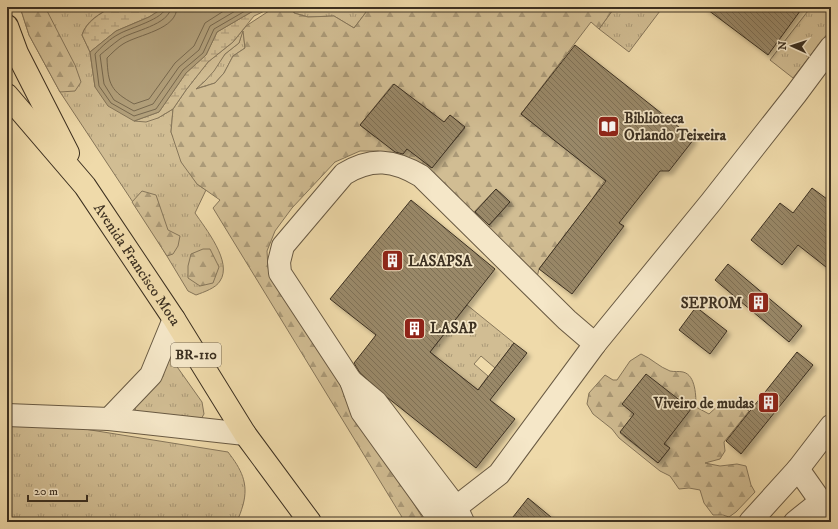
<svg xmlns="http://www.w3.org/2000/svg" width="838" height="529" viewBox="0 0 838 529" font-family="'IM FELL DW Pica',serif">
	<style>
		.grass { fill: url(#grass-tufts); stroke: #86765a }
		.forest { fill: url(#forest-firs); stroke: #86765a; fill-rule: evenodd }
		.wetland { fill: url(#wetland-marsh); stroke: #86765a }
		.water { fill: #b2a07b; stroke: #837357 }
		.lines { fill: none; stroke-linecap: round; stroke-linejoin: round }
		.shore { stroke: #77684e; stroke-width: 1 }
		.building { fill: url(#building-back-hatch); stroke: #3c3021; filter: url(#shadow) }
		.minor-casing { stroke: #695a43; stroke-width: 24 }
		.major-casing { stroke: #3c3021; stroke-width: 24 }
		.minor { stroke: #f5e7c8; stroke-width: 22 }
		.major { stroke: #efdaaa; stroke-width: 22 }
		.labels { text-anchor: middle; dominant-baseline: central; stroke-width: 3.5; stroke-linejoin: round; paint-order: stroke }
		.shield { fill: #f5e7c8; stroke: #746753; stroke-width: 1 }
		.shield-label { font-size: 14px; font-weight: bold; fill: #3c3021 }
		.poi-label { font-size: 15px; font-weight: bold; fill: #3c3021; stroke: #f5e7c8; text-anchor: start }
		.street-label { font-size: 15px; fill: #3c3021; stroke: #f5e7c8 }
	</style>
	<defs>
		<pattern id="grass-tufts" width="24" height="20" patternUnits="userSpaceOnUse"><rect width="24" height="20" fill="#d1bd93"/><path d="M3 7l-1-3M5 7V3M7 7l1-3M15 17l-1-3M17 17v-4M19 17l1-3" fill="none" stroke="#ab9a78"/></pattern>
		<pattern id="forest-firs" width="22" height="20" patternUnits="userSpaceOnUse"><rect width="22" height="20" fill="#d1bd93"/><path d="M5 1l3.5 6h-7zM16 11l3.5 6h-7z" fill="#ab9a78"/></pattern>
		<pattern id="wetland-marsh" width="20" height="14" patternUnits="userSpaceOnUse"><rect width="20" height="14" fill="#d1bd93"/><path d="M1 5h8M5 5V1M11 12h8M15 12V8" fill="none" stroke="#ab9a78"/></pattern>
		<pattern id="building-back-hatch" width="6" height="6" patternUnits="userSpaceOnUse"><rect width="6" height="6" fill="#998868"/><path d="M-1 5l2 2M0 0l6 6M5-1l2 2" fill="none" stroke="#7e7055"/></pattern>
		<filter id="shadow"><feDropShadow dx="3.5" dy="3.5" stdDeviation="2" flood-color="#0004"/></filter>
	</defs>
	<rect width="100%" height="100%" fill="#efdaaa"/>
	<filter id="stains"><feTurbulence type="fractalNoise" baseFrequency=".005" numOctaves="4"/><feColorMatrix values="0 0 0 0 .2 0 0 0 0 .09 0 0 0 0 .02 0 0 0 .5 -.17"/></filter>
	<radialGradient id="worn" r=".72"><stop offset=".6" stop-color="#630" stop-opacity="0"/><stop offset="1" stop-color="#630" stop-opacity=".3"/></radialGradient>
	<g class="grass">
		<path d="M20 7H113C100 13 86 21 82 35L90 52 95 87 158 118 173 109 171 132 197 184 206 190 195 213C205 228 233 262 220 281 216 288 204 292 196 295L188 291 150 228 60 92 29 35Z"/>
		<polygon points="292,7 370,7 354,28 334,16 308,17 294,13"/>
		<polygon points="615,7 663,7 629,52 599,29"/>
		<polygon points="811,7 831,7 831,29 793,78 770,60"/>
		<polygon points="243,29 245,48 233,56 224,73 215,83 195,89 205,81 225,54 239,43"/>
		<polygon points="467,305 514,343 495,368 481,356 474,364 488,376 478,390 430,352"/>
		<polygon points="168,354 202,402 204,414 200,421 136,412 135,408 146,397 152,387"/>
		<path d="M7 421 72 427 228 452C241 469 249 483 243 505 241 511 240 516 236 522H7Z"/>
	</g>
	<g class="forest">
		<polygon points="20,7 45,7 75,65 81,82 75,91 60,92 29,35"/>
		<path d="M275 7H292L294 13 308 17 334 16 354 28 370 7H615L599 29 591 22 521 114 605 180 591 201 539 269 537 277 397 157 378 151H360L335 162 292 208 275 231 267 251 268 268 422 517 415 522H405L213 208 220 200 197 184 181 162 171 132 173 109 186 90 208 62 233 42 246 26ZM243 31 245 48 233 56 224 73 215 83 196 89 205 81 214 71 225 54 239 43ZM393 84 409 96 375 137 360 125ZM419 103 435 115 401 156 386 144ZM450 115 465 128 431 168 417 156ZM496 189 510 202 488 227 473 213Z"/>
		<polygon points="142,191 156,195 168,230 180,236 178,246 173,254 167,256 132,202"/>
		<polygon points="203,249 210,249 219,267 213,283 200,286 188,278 188,266 191,254"/>
		<path d="M641 354C651 358 659 367 670 371 674 372 679 371 683 372 696 375 696 397 696 407L709 414 721 403H738L749 411 724 442 725 451 720 459 705 463 720 466 737 464 746 466 751 485 755 492 736 512 729 517 723 515H713L704 503 700 490 689 488 679 489 670 476 660 471 619 438 612 429 593 414 587 404 589 393 605 375 613 380H617L630 361ZM646 375 681 421 667 440 623 405ZM632 417 670 448 658 463 620 433Z"/>
	</g>
	<g class="wetland">
		<path d="M113 7H165L149 17 116 31 90 52 82 35C86 22 100 13 113 7Z"/>
		<polygon points="260,7 273,7 254,16 233,42 208,62 186,90 173,109 158,118 146,122 134,121 159,112 186,73 206,55 217,32"/>
	</g>
	<polygon class="water" points="165,7 260,7 217,32 206,55 186,73 159,112 134,121 108,106 95,87 90,52 116,31 149,17"/>
	<g class="lines">
		<g class="shore">
			<path d="M166 7C165 19 129 28 119 34 111 38 101 47 95 54L99 86 111 103 134 116 156 109 183 70 203 53 214 29 252 7"/>
			<path d="M171 7C170 25 132 31 120 39 113 44 106 50 100 55L104 84 114 100 134 111 153 104 179 67 199 50 210 26 242 7"/>
			<path d="M177 7C177 30 139 34 123 44 118 47 112 53 107 58 108 85 111 91 134 104L149 99 175 63 194 46 205 23 230 7"/>
		</g>
	</g>
	<g class="building">
		<polygon points="704,7 803,7 768,55"/>
		<polygon points="575,45 694,139 669,171 660,171 619,223 624,226 572,294 539,269 606,181 521,114"/>
		<polygon points="394,84 444,122 450,115 465,127 432,168 407,149 403,154 395,152 360,125"/>
		<polygon points="812,188 831,202 831,271 798,245 782,265 751,240 780,203 793,213"/>
		<polygon points="496,189 510,202 489,225 475,212"/>
		<polygon points="411,200 495,269 430,352 478,390 514,343 527,353 490,400 515,419 476,468 388,398 360,373 354,363 376,335 330,299"/>
		<polygon points="728,264 802,326 789,342 715,280"/>
		<polygon points="696,307 727,331 710,354 679,330"/>
		<polygon points="797,352 813,365 741,454 726,441"/>
		<polygon points="646,374 691,409 664,444 670,448 658,463 620,432 634,414 622,404"/>
		<polygon points="528,498 557,522 509,522"/>
	</g>
	<g class="lines">
		<defs>
			<g id="minor">
				<polyline points="351,381 376,402 456,507 463,522"/>
				<polyline points="7,415 109,419 245,434"/>
				<polyline points="109,419 151,375 174,319"/>
				<polyline points="798,469 831,516"/>
				<polyline points="437,522 499,474 595,344 711,202 796,94 831,47"/>
				<path d="M441 522 362 412 351 381 280 273 279 262 283 246 344 174C372 157 394 160 421 176L567 320 595 344"/>
				<polyline points="750,522 798,469 831,426"/>
				<polyline points="795,522 820,502"/>
			</g>
			<g id="major">
				<polyline points="7,26 17,53 68,153"/>
				<path id="s1" d="M7 95 85 186 174 319 245 434 310 522"/>
			</g>
		</defs>
		<use href="#minor" class="minor-casing"/>
		<use href="#major" class="major-casing"/>
		<use href="#minor" class="minor"/>
		<use href="#major" class="major"/>
	</g>
	<defs>
		<symbol id="library-square" viewBox="-11 -11 22 22"><rect x="-9" y="-9" width="18" height="18" rx="4" fill="#8f2418" stroke="#f5e7c8"/><path d="M-6-4Q-3-5.5-.7-3.5V5Q-3 3-6 4ZM6-4Q3-5.5 .7-3.5V5Q3 3 6 4Z" fill="#fff"/></symbol>
		<symbol id="building-square" viewBox="-11 -11 22 22"><rect x="-9" y="-9" width="18" height="18" rx="4" fill="#8f2418" stroke="#f5e7c8"/><path d="M-4-6H4V6H1V3H-1V6H-4ZM-2.5-4.3h1.7v1.8h-1.7ZM.8-4.3h1.7v1.8H.8ZM-2.5-1h1.7V.8h-1.7ZM.8-1h1.7V.8H.8Z" fill="#fff"/></symbol>
	</defs>
	<g fill-rule="evenodd">
		<use href="#library-square" x="596" y="114" width="25" height="25"/>
		<use href="#building-square" x="380" y="248" width="25" height="25"/>
		<use href="#building-square" x="746" y="290" width="25" height="25"/>
		<use href="#building-square" x="402" y="316" width="25" height="25"/>
		<use href="#building-square" x="756" y="390" width="25" height="25"/>
	</g>
	<g class="labels">
		<rect class="shield" x="171" y="343" width="50" height="24" rx="3"/>
		<g class="shield-label">
			<text x="196" y="355">BR-110</text>
		</g>
		<g class="poi-label">
			<text x="624" y="118">Biblioteca<tspan x="624" dy="17">Orlando Teixeira</tspan></text>
			<text x="408" y="261">LASAPSA</text>
			<text x="742" y="303" text-anchor="end">SEPROM</text>
			<text x="430" y="328">LASAP</text>
			<text x="754" y="403" text-anchor="end">Viveiro de mudas</text>
		</g>
		<g class="street-label">
			<text stroke="none"><textPath href="#s1" startOffset="214">Avenida Francisco Mota</textPath></text>
		</g>
	</g>
	<rect width="838" height="529" fill="none" stroke="#efdaaa" stroke-width="24"/>
	<rect x="8" y="8" width="822" height="513" fill="none" stroke="#3c3021" stroke-width="2"/>
	<rect x="12" y="12" width="814" height="505" fill="none" stroke="#3c3021"/>
	<g transform="translate(792 46) rotate(273)" stroke="#f5e7c8" stroke-width="3" paint-order="stroke">
	<path d="M0-3L7 15L0 10L-7 15Z" fill="#3c3021"/>
	<text y="-6" font-size="11" font-weight="bold" text-anchor="middle" fill="#3c3021">N</text>
	</g>
	<path d="M28 495v6h59v-6" fill="none" stroke="#3c3021" stroke-width="2"/>
	<text x="34" y="495" font-size="12" fill="#3c3021" stroke="#f5e7c8" stroke-width="3" paint-order="stroke">20 m</text>
	<rect width="100%" height="100%" filter="url(#stains)"/>
	<rect width="100%" height="100%" fill="url(#worn)"/>
</svg>
